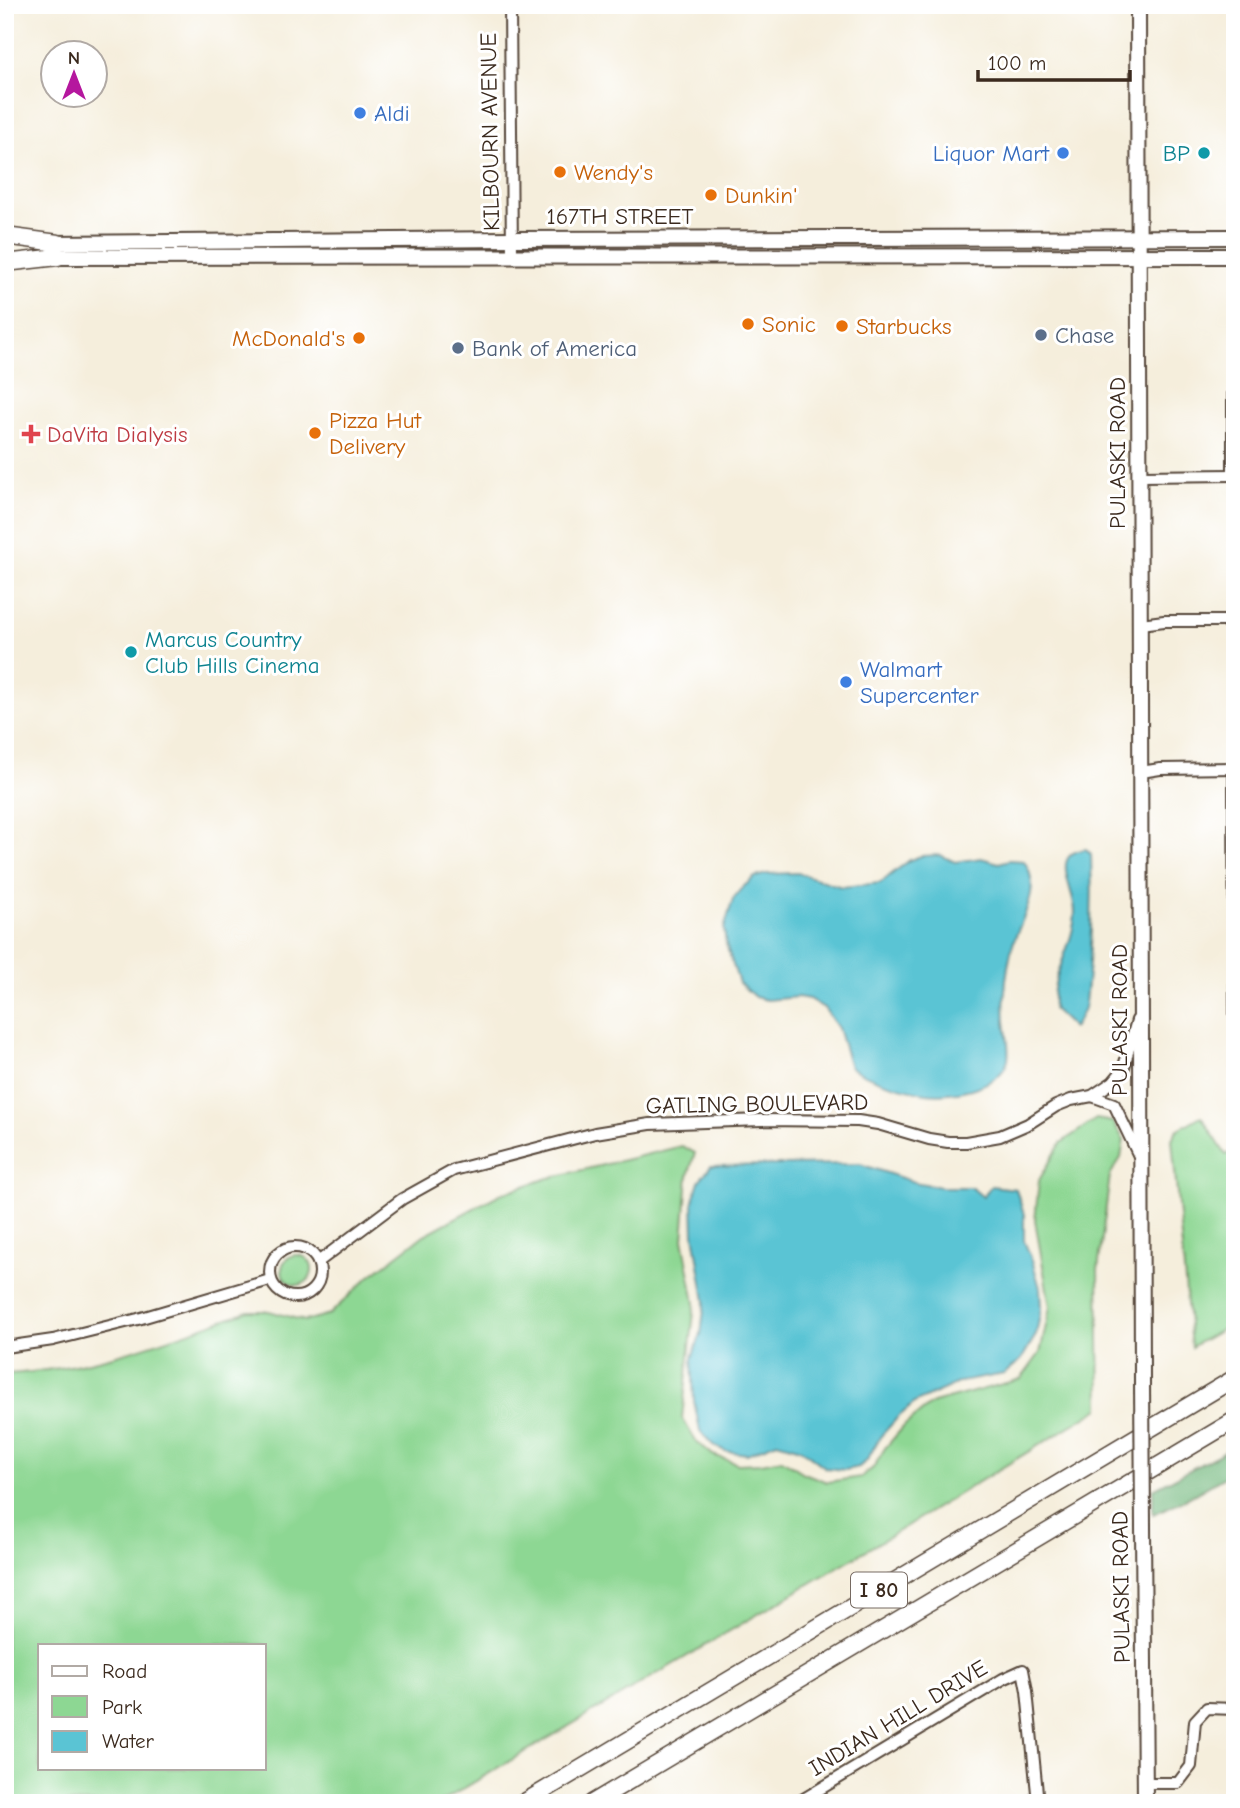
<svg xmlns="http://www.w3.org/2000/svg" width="1240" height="1808" viewBox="0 0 1240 1808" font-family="'Comic Neue',sans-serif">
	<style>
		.green { fill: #8dd793; stroke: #648058; stroke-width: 2; fill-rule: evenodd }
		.forest { fill: #72b87d; stroke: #56714e; stroke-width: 2 }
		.water { fill: #5ac4d4; stroke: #4a7779; stroke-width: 2 }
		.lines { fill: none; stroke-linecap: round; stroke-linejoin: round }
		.minor-casing { stroke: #57473a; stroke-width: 14 }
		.major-casing { stroke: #57473a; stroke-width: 18 }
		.highway-casing { stroke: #57473a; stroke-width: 19 }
		.minor { stroke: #fff; stroke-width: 10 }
		.major { stroke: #fff; stroke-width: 14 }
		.highway { stroke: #fff; stroke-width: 16 }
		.major-bridge-casing { stroke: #57473a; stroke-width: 18; stroke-linecap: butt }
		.major-bridge { stroke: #fff; stroke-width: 14 }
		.shop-dot { fill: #3f7fe0; stroke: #fff; stroke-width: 2.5 }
		.culture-dot { fill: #0f9aa8; stroke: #fff; stroke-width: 2.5 }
		.food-dot { fill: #e8710a; stroke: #fff; stroke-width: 2.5 }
		.service-dot { fill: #5c6f8a; stroke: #fff; stroke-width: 2.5 }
		.health-dot { fill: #e0444e; stroke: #fff; stroke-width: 2.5 }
		.labels { text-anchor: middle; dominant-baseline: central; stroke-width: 6; stroke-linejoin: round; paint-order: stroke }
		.shield { fill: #fff; stroke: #766a62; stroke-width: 2 }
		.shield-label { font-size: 21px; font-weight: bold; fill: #3b2a1e }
		.shop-label { font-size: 23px; fill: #366cbe; stroke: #fff; text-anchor: start }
		.street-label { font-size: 23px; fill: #3b2a1e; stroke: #fff }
		.culture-label { font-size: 23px; fill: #0d838f; stroke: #fff; text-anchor: end }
		.food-label { font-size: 23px; fill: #c56008; stroke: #fff; text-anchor: start }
		.service-label { font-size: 23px; fill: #4e5e75; stroke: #fff; text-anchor: start }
		.health-label { font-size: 23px; fill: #be3a42; stroke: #fff; text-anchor: start }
	</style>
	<rect width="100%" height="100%" fill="#fff"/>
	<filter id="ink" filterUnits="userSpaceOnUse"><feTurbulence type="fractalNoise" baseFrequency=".0143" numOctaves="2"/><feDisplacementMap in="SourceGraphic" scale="14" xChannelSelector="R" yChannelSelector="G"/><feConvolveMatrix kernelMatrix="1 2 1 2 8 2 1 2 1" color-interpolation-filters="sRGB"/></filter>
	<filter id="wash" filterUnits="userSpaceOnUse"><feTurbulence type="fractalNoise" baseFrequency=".00686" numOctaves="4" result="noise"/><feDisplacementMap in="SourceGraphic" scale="28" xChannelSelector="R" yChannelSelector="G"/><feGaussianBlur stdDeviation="1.57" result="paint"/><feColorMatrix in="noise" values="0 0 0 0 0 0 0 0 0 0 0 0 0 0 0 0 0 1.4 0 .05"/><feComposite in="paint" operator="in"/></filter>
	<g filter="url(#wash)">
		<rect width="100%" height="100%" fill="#f5eedc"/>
		<g class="green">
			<polygon points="1201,1116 1226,1155 1235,1150 1235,1322 1191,1347 1172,1139 1177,1130"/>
			<path d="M1096 1119 1113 1122 1124 1140 1121 1158 1110 1175 1098 1270 1100 1408 885 1539 439 1803H5V1374C90 1370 169 1339 248 1311H269L305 1321 330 1314 369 1277 424 1235 500 1194 549 1178 682 1146 695 1153 688 1176 683 1239 695 1303 682 1418 695 1440 713 1455 738 1464 761 1463 782 1459 804 1473 827 1482 861 1477 873 1468 885 1448 905 1425 933 1403 1021 1379 1040 1353 1050 1307 1035 1220 1039 1180 1061 1143ZM40 1645H264V1768H40Z"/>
			<circle cx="297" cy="1270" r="15"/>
		</g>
		<polygon class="forest" points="1235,1446 1235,1471 1186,1499 1153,1514 1153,1489"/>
		<g class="water">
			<path d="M1086 849 1091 854C1093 903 1091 954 1085 1003 1084 1013 1078 1020 1073 1028L1053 1009C1050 974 1074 947 1075 912 1075 889 1048 854 1086 849Z"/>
			<path d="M940 855 955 862 981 858 999 863 1009 860 1024 861C1045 893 1017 921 1011 952 1006 974 1003 999 1005 1021 1006 1033 1010 1047 1008 1059 1002 1089 945 1098 920 1092 897 1087 869 1079 850 1067L838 1028 824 1008 809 999 798 997 767 1000 755 997 739 983 726 944 724 929 733 899 742 888 755 877 767 874 798 873 842 887 880 883 910 860 921 856Z"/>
			<polygon points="860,1164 914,1182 941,1187 971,1187 983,1197 991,1186 1016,1189 1024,1215 1024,1241 1032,1260 1040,1288 1041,1309 1036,1335 1021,1360 1004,1374 960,1382 916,1402 898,1417 880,1437 867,1460 859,1467 845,1470 826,1468 801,1449 777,1442 747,1454 725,1451 713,1445 700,1431 694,1401 692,1358 701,1334 705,1301 694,1234 693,1201 699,1181 711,1166"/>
		</g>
	</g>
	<g filter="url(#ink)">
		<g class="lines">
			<defs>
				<g id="minor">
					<polyline points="510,5 512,257"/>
					<polyline points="1233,475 1233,384 1235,371"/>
					<polyline points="1140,476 1235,475"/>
					<polyline points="1141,624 1164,621 1235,621"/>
					<polyline points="1234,768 1235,1020"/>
					<polyline points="1141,772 1160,769 1235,768"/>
					<polyline points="1092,1096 1114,1104 1139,1156"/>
					<circle cx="295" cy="1272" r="25"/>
					<polyline points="318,1262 402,1199 454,1170 595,1133 650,1124 762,1120 858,1121 878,1124 929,1139 948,1142 966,1142 1000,1136 1028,1124 1056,1106 1071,1100 1092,1096 1113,1082 1123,1070 1137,1020"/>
					<polyline points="5,1347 53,1340 138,1319 270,1280"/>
					<polyline points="1146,1783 1178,1783 1191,1766 1195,1721 1207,1708 1235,1709"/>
					<polyline points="797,1803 1003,1679 1023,1670 1027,1691 1038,1803"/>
				</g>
				<g id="major">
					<polyline points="1138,5 1142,1381"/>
					<polyline points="49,243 512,239 1235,237"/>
					<polyline points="49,257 1235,256"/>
					<polyline points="1143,1526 1145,1803"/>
				</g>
				<g id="highway">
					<polyline points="5,236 58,243"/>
					<polyline points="5,263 58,257"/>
					<polyline points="523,1803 1235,1378"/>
					<polyline points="592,1803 1235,1420"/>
				</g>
			</defs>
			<use href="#minor" class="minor-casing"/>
			<use href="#major" class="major-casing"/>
			<use href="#highway" class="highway-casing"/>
			<use href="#minor" class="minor"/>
			<use href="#major" class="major"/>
			<use href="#highway" class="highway"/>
			<defs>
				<polyline id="major-bridge" points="1142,1381 1143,1526"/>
			</defs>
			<use href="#major-bridge" class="major-bridge-casing"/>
			<use href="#major-bridge" class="major-bridge"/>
		</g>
	</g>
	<g class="shop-dot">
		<circle cx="360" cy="113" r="7"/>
		<circle cx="1063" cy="153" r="7"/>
		<circle cx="846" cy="682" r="7"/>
	</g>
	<g class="culture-dot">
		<circle cx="1204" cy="153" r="7"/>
		<circle cx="131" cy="652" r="7"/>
	</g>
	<g class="food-dot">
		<circle cx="560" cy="172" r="7"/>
		<circle cx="711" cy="195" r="7"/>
		<circle cx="748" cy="324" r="7"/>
		<circle cx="842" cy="326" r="7"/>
		<circle cx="359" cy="338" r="7"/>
		<circle cx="315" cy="433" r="7"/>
	</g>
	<g class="service-dot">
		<circle cx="1041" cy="335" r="7"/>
		<circle cx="458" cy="348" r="7"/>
	</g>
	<path class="health-dot" d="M27.5 423.5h7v7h7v7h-7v7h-7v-7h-7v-7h7z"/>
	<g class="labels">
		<rect class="shield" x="851" y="1572.5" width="56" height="35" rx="5"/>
		<g class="shield-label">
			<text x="879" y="1590">I 80</text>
		</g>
		<g class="shop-label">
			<text x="374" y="113">Aldi</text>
			<text x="1049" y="153" text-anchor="end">Liquor Mart</text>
			<text x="860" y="669">Walmart<tspan x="860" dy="26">Supercenter</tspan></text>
		</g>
		<g class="street-label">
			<text transform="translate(490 132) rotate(-91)">KILBOURN AVENUE</text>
			<text x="620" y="216">167TH STREET</text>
			<text transform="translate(1117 453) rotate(-90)">PULASKI ROAD</text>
			<text transform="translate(1119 1020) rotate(-90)">PULASKI ROAD</text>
			<text transform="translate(757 1104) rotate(-1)">GATLING BOULEVARD</text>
			<text transform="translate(1121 1587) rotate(-91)">PULASKI ROAD</text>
			<text transform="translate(898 1718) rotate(-31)">INDIAN HILL DRIVE</text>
		</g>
		<g class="culture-label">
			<text x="1190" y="153">BP</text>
			<text x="145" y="639" text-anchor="start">Marcus Country<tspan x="145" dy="26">Club Hills Cinema</tspan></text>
		</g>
		<g class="food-label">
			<text x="574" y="172">Wendy's</text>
			<text x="725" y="195">Dunkin'</text>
			<text x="762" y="324">Sonic</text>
			<text x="856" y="326">Starbucks</text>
			<text x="345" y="338" text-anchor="end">McDonald's</text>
			<text x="329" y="420">Pizza Hut<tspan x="329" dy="26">Delivery</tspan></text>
		</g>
		<g class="service-label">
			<text x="1055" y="335">Chase</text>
			<text x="472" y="348">Bank of America</text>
		</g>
		<g class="health-label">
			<text x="47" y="434">DaVita Dialysis</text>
		</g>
	</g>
	<rect width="1240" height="1808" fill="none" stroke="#fff" stroke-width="28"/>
	<rect x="38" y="1644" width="228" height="126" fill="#ffffff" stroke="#b1aaa5" stroke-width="2"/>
	<rect x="52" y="1666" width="35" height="10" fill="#ffffff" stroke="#b1aaa5" stroke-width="2"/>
	<text x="102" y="1678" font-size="21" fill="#3b2a1e">Road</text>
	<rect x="52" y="1696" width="35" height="21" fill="#8dd793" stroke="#b1aaa5" stroke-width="2"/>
	<text x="102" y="1714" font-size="21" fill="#3b2a1e">Park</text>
	<rect x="52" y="1731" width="35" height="21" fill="#5ac4d4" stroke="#b1aaa5" stroke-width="2"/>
	<text x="102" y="1748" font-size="21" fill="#3b2a1e">Water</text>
	<g transform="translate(74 74)"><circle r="33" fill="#ffffff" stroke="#b1aaa5" stroke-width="2"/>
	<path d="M0-5L12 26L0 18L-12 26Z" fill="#b5179e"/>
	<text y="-10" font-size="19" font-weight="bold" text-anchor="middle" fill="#3b2a1e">N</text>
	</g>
	<path d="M978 70v10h152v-10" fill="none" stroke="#3b2a1e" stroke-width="3.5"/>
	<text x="988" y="70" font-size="21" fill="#3b2a1e" stroke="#ffffff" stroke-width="5" paint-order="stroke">100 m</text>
</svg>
